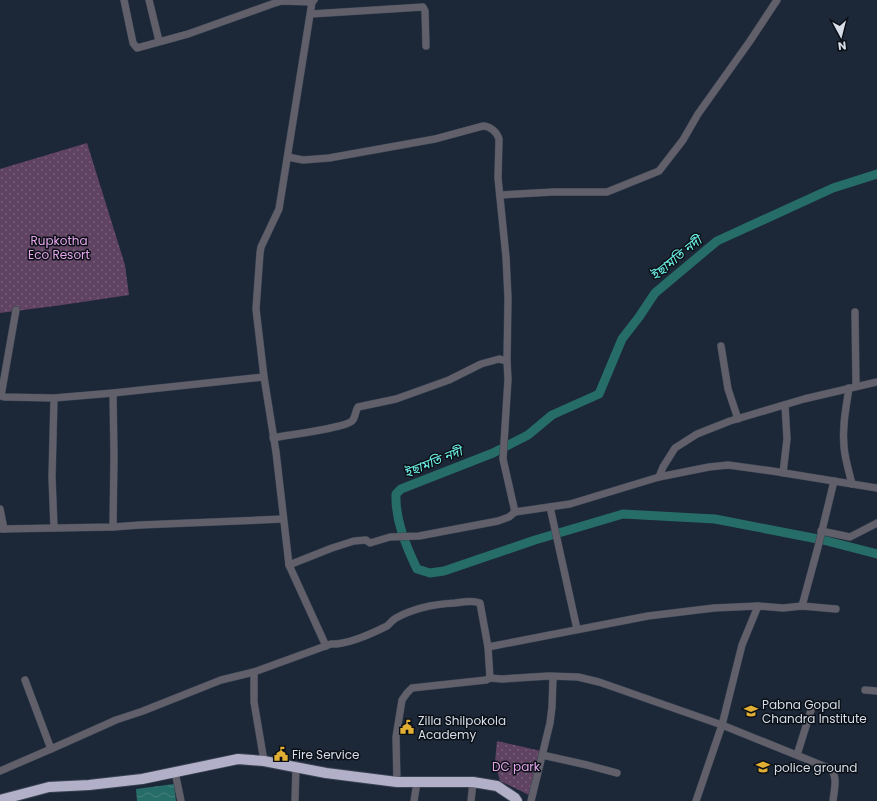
<svg xmlns="http://www.w3.org/2000/svg" width="877" height="801" viewBox="0 0 877 801" font-family="Poppins,'Noto Sans Bengali',sans-serif">
	<style>
		.park { fill: url(#park-dots) }
		.water { fill: url(#water-waves) }
		.lines { fill: none; stroke-linecap: round; stroke-linejoin: round }
		.river { stroke: #266d68; stroke-width: 9 }
		.minor-casing { stroke: #3a4453; stroke-width: 8 }
		.highway-casing { stroke: #3a4453; stroke-width: 12 }
		.minor { stroke: #61606a; stroke-width: 7 }
		.highway { stroke: #b2b0c8; stroke-width: 10 }
		.labels { text-anchor: middle; dominant-baseline: central; stroke-width: 3; stroke-linejoin: round; paint-order: stroke }
		.park-label { font-size: 12px; fill: #e6a5eb; stroke: #0b1017 }
		.poi-label { font-size: 12px; fill: #d7dee9; stroke: #0b1017; text-anchor: start }
		.water-label { font-size: 13px; font-style: italic; fill: #6cf1e6; stroke: #0b1017 }
	</style>
	<defs>
		<pattern id="park-dots" width="8" height="8" patternUnits="userSpaceOnUse"><rect width="8" height="8" fill="#604362"/><path d="M2 2h.1M6 6h.1" fill="none" stroke="#765e78" stroke-width="1.8" stroke-linecap="round"/></pattern>
		<pattern id="water-waves" width="16" height="10" patternUnits="userSpaceOnUse"><rect width="16" height="10" fill="#266d68"/><path d="M0 5q4-4 8 0t8 0" fill="none" stroke="#45817e"/></pattern>
	</defs>
	<rect width="100%" height="100%" fill="#1c2737"/>
	<g class="park">
		<polygon points="87,143 125,265 129,295 62,305 0,313 0,169"/>
		<polygon points="497,741 541,751 529,795 500,781 495,762"/>
	</g>
	<polygon class="water" points="174,784 176,801 137,801 136,789"/>
	<g class="lines">
		<path class="river" d="M877 174 833 188 717 241 655 293 639 317 622 339 599 394 552 415 528 435 493 453 401 489 396 494C395 520 406 546 417 569L430 573 444 571 535 540 623 514 715 519 823 540 877 554"/>
		<defs>
			<g id="minor">
				<polyline points="124,0 133,43 137,48 188,34 272,4 282,1 312,2"/>
				<polyline points="149,0 159,41"/>
				<polyline points="314,0 312,2 279,209 261,247 260,253 256,309 264,377 276,452 289,565 326,646"/>
				<polyline points="311,14 423,7 425,11 426,46"/>
				<path d="M288 157 303 160 329 158 435 139 483 126C490 126 497 132 499 139L498 178 506 257 508 298 507 361"/>
				<polyline points="500,195 553,192 607,192 659,171 683,140 698,114 750,41 777,0"/>
				<polyline points="16,310 1,396 5,397 54,398 113,393 264,377"/>
				<polyline points="855,312 856,386"/>
				<polyline points="721,346 728,389 738,419"/>
				<path d="M849 388C846 408 842 427 844 447 845 459 849 472 852 484"/>
				<polyline points="54,398 52,477 54,528"/>
				<path d="M273 438C287 435 345 428 352 421 356 417 355 411 358 407L396 399 449 380 481 364 499 359 507 361 508 379 503 459 515 512"/>
				<polyline points="783,473 787,439 785,405"/>
				<polyline points="659,477 663,467 675,448 697,434 730,421 804,399 877,382"/>
				<polyline points="550,507 577,629"/>
				<polyline points="0,509 4,529"/>
				<polyline points="113,527 114,456 113,393"/>
				<polyline points="0,529 113,527 140,525 283,519"/>
				<polyline points="821,531 850,537 877,523"/>
				<polyline points="289,565 332,548 354,541 366,540 370,543 390,537 419,536 498,521 509,517 515,512 570,504 659,477 709,467 728,465 772,471 877,488"/>
				<polyline points="802,606 818,547 834,481"/>
				<polyline points="488,647 648,616 714,608 758,606 783,608 802,606 836,609"/>
				<polyline points="254,672 254,702 264,761"/>
				<path d="M25 680 51 749 116 720 143 711 221 680 254 672 331 644C347 645 373 633 387 626 390 624 392 620 396 618 414 608 435 604 455 603 463 602 472 600 480 603L488 647 490 678"/>
				<polyline points="865,690 877,691"/>
				<polyline points="542,755 587,765 617,773"/>
				<polyline points="797,755 812,707"/>
				<polyline points="0,771 51,749"/>
				<polyline points="175,772 181,801"/>
				<path d="M397 782 396 737 402 700 407 693 412 688 486 680 490 678 502 679 549 676 578 677 599 682 722 725 831 769C838 778 834 790 833 801"/>
				<polyline points="295,801 296,767"/>
				<polyline points="414,801 417,782"/>
				<polyline points="471,801 473,782"/>
				<polyline points="531,801 550,723 552,707 553,677"/>
				<polyline points="696,801 722,725 742,645 758,606"/>
			</g>
			<polyline id="highway" points="0,800 49,787 89,785 142,779 238,759 264,761 326,773 397,782 473,782 497,786 515,798 517,801"/>
		</defs>
		<use href="#minor" class="minor-casing"/>
		<use href="#highway" class="highway-casing"/>
		<use href="#minor" class="minor"/>
		<use href="#highway" class="highway"/>
	</g>
	<defs>
		<symbol id="school-bare" viewBox="-9 -9 18 18"><path d="M0-5L7-2L0 1L-7-2ZM-4 1L0 2.5L4 1V4Q0 6-4 4Z" fill="#e1af34" stroke="#0b1017" stroke-width="2.5" paint-order="stroke"/></symbol>
		<symbol id="civic-bare" viewBox="-9 -9 18 18"><path d="M-.6-6.5H3V-4.5H.6V-3L4-1V1h2V6H-6V1h2V-1L-.6-3ZM-1.2 2.5V6h2.4V2.5Z" fill="#e1af34" stroke="#0b1017" stroke-width="2.5" paint-order="stroke"/></symbol>
		<symbol id="university-bare" viewBox="-9 -9 18 18"><path d="M0-5L7-2L0 1L-7-2ZM-4 1L0 2.5L4 1V4Q0 6-4 4Z" fill="#e1af34" stroke="#0b1017" stroke-width="2.5" paint-order="stroke"/></symbol>
	</defs>
	<g fill-rule="evenodd">
		<use href="#school-bare" x="741" y="701" width="20" height="20"/>
		<use href="#civic-bare" x="397" y="717" width="20" height="20"/>
		<use href="#civic-bare" x="271" y="744" width="20" height="20"/>
		<use href="#university-bare" x="753" y="757" width="20" height="20"/>
	</g>
	<g class="labels">
		<g class="park-label">
			<text x="59" y="240">Rupkotha<tspan x="59" dy="14">Eco Resort</tspan></text>
			<text x="516" y="766">DC park</text>
		</g>
		<g class="poi-label">
			<text x="762" y="704">Pabna Gopal<tspan x="762" dy="14">Chandra Institute</tspan></text>
			<text x="418" y="720">Zilla Shilpokola<tspan x="418" dy="14">Academy</tspan></text>
			<text x="292" y="754">Fire Service</text>
			<text x="774" y="767">police ground</text>
		</g>
		<g class="water-label">
			<text transform="translate(676 258) rotate(-39)">ইছামতি নদী</text>
			<text transform="translate(433 462) rotate(-22)">ইছামতি নদী</text>
		</g>
	</g>
	<g transform="translate(841 36) rotate(173)" stroke="#0b1017" stroke-width="3" paint-order="stroke">
	<path d="M0-3L7 15L0 10L-7 15Z" fill="#d7dee9"/>
	<text y="-6" font-size="11" font-weight="bold" text-anchor="middle" fill="#d7dee9">N</text>
	</g>
</svg>
